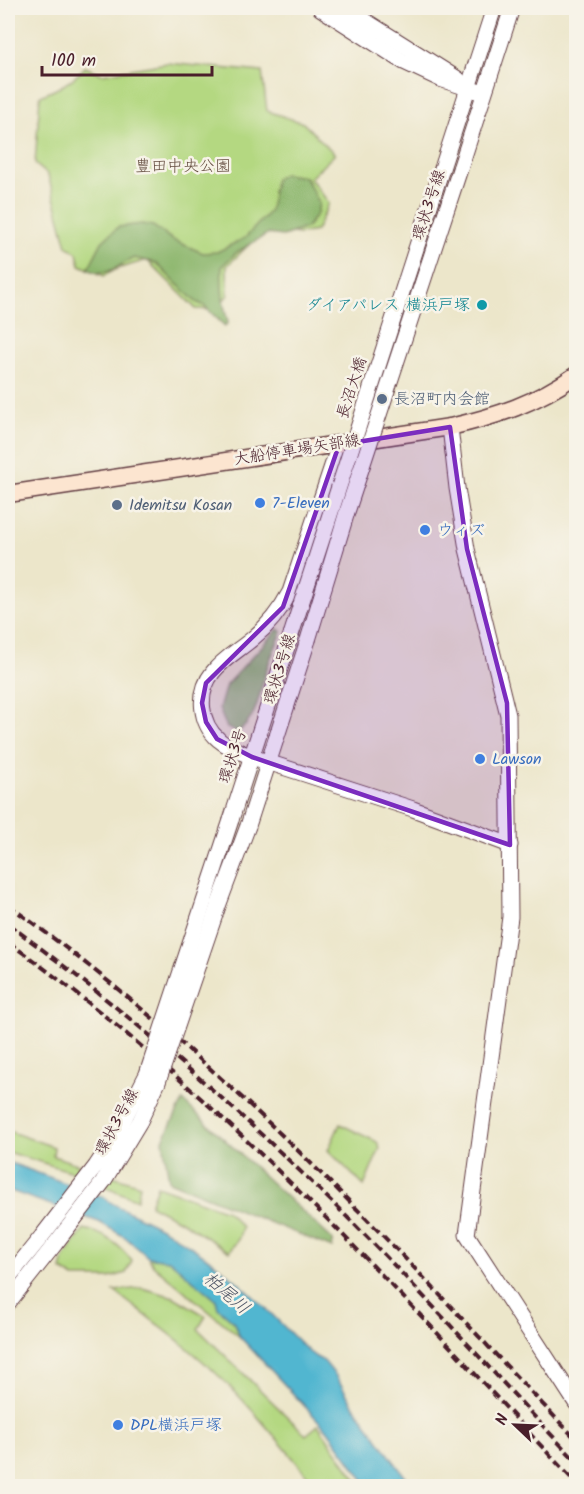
<svg xmlns="http://www.w3.org/2000/svg" width="584" height="1494" viewBox="0 0 584 1494" font-family="Kalam,'Klee One',sans-serif">
	<style>
		.green { fill: #b4d881; stroke: #7f7c56; stroke-width: 1.5 }
		.forest { fill: #8fb86f; stroke: #6c6c4d; stroke-width: 1.5 }
		.water { fill: #51b6d0; stroke: #4e6a7e; stroke-width: 1.5 }
		.lines { fill: none; stroke-linecap: round; stroke-linejoin: round }
		.tertiary-casing { stroke: #623d43; stroke-width: 17 }
		.secondary-casing { stroke: #623d43; stroke-width: 19 }
		.tertiary { stroke: #fff; stroke-width: 15 }
		.secondary { stroke: #fce5d0; stroke-width: 16 }
		.rail { stroke: #4a1f2b; stroke-width: 4; stroke-dasharray: 9 4.5; stroke-linecap: butt }
		.tertiary-bridge-casing { stroke: #623d43; stroke-width: 17; stroke-linecap: butt }
		.tertiary-bridge { stroke: #fff; stroke-width: 15 }
		.marked { fill: #7b2cbf; fill-opacity: 0.2; stroke: #7b2cbf; stroke-width: 4.5; stroke-linejoin: round }
		.culture-dot { fill: #0f9aa8; stroke: #f7f3e8; stroke-width: 2 }
		.service-dot { fill: #5c6f8a; stroke: #f7f3e8; stroke-width: 2 }
		.shop-dot { fill: #3f7fe0; stroke: #f7f3e8; stroke-width: 2 }
		.labels { text-anchor: middle; dominant-baseline: central; stroke-width: 5; stroke-linejoin: round; paint-order: stroke }
		.park-label { font-size: 16px; fill: #644d40; stroke: #f7f3e8 }
		.street-label { font-size: 16px; fill: #4a1f2b; stroke: #f7f3e8 }
		.culture-label { font-size: 16px; fill: #0d838f; stroke: #f7f3e8; text-anchor: end }
		.service-label { font-size: 16px; fill: #4e5e75; stroke: #f7f3e8; text-anchor: start }
		.shop-label { font-size: 16px; fill: #366cbe; stroke: #f7f3e8; text-anchor: start }
		.water-label { font-size: 18px; font-style: italic; fill: #4c5465; stroke: #f7f3e8 }
	</style>
	<rect width="100%" height="100%" fill="#f7f3e8"/>
	<filter id="ink" filterUnits="userSpaceOnUse"><feTurbulence type="fractalNoise" baseFrequency=".0167" numOctaves="2"/><feDisplacementMap in="SourceGraphic" scale="12" xChannelSelector="R" yChannelSelector="G"/><feConvolveMatrix kernelMatrix="1 2 1 2 8 2 1 2 1" color-interpolation-filters="sRGB"/></filter>
	<filter id="wash" filterUnits="userSpaceOnUse"><feTurbulence type="fractalNoise" baseFrequency=".008" numOctaves="4" result="noise"/><feDisplacementMap in="SourceGraphic" scale="24" xChannelSelector="R" yChannelSelector="G"/><feGaussianBlur stdDeviation="1.35" result="paint"/><feColorMatrix in="noise" values="0 0 0 0 0 0 0 0 0 0 0 0 0 0 0 0 0 1.4 0 .05"/><feComposite in="paint" operator="in"/></filter>
	<g filter="url(#wash)">
		<rect width="100%" height="100%" fill="#ece6ca"/>
		<g class="green">
			<path d="M167 63 262 72 267 111 303 123 335 154 310 178 329 203 316 231 299 234 265 229 227 266 228 295 215 310 196 309 147 260 117 269 104 276 80 265 77 253 67 246 48 175 35 164 40 96C58 89 72 82 85 67L102 74Z"/>
			<polygon points="340,1124 377,1142 380,1148 364,1186 328,1150"/>
			<polygon points="8,1131 54,1147 53,1156 140,1185 137,1200 69,1171 8,1152"/>
			<polygon points="157,1186 227,1211 242,1227 239,1238 229,1252 186,1224 150,1205"/>
			<path d="M84 1229C104 1233 120 1245 132 1261L126 1273 109 1278H74L61 1269 64 1258Z"/>
			<polygon points="148,1257 169,1260 216,1300 219,1308 233,1321 240,1337 153,1265"/>
			<path d="M142 1288 174 1297 206 1316 198 1329 306 1435 318 1425 361 1486H316C290 1454 264 1422 235 1392 199 1354 155 1323 114 1291Z"/>
		</g>
		<g class="forest">
			<path d="M284 174 305 177 319 203 317 214 306 228 283 236 267 234 237 252 222 266C221 285 222 303 228 322L225 326 203 305 196 302 175 282 156 263 134 258C116 266 107 279 88 269L102 242 118 227 142 224 153 226 173 240 203 253 217 252 245 238 270 211 275 179Z"/>
			<path d="M278 629 282 632C277 644 271 656 267 668 260 688 258 721 237 732L227 728 219 709 226 685Z"/>
			<polygon points="183,1101 332,1239 332,1248 169,1181 163,1140"/>
		</g>
		<path class="water" d="M8 1162 103 1197C114 1206 126 1210 139 1217 155 1224 172 1234 187 1244 233 1273 270 1312 308 1351L316 1357 324 1361 336 1376 353 1405 412 1486H368L328 1431 240 1337 233 1321 218 1308 216 1300 169 1260 148 1257 125 1237 99 1222 8 1190Z"/>
	</g>
	<g filter="url(#ink)">
		<g class="lines">
			<defs>
				<g id="tertiary">
					<polyline points="320,8 404,62 440,79 483,93"/>
					<polyline points="345,8 458,79"/>
					<polyline points="447,153 494,8"/>
					<polyline points="460,169 512,8"/>
					<polyline points="450,427 457,488 467,549 508,715 510,917 467,1235 576,1403"/>
					<path d="M339 445 290 592C280 611 268 626 252 639 239 650 223 659 213 672 197 692 199 723 219 740 228 748 241 752 252 757L413 809 510 845"/>
					<polyline points="231,820 291,635"/>
					<polyline points="248,826 308,640"/>
					<polyline points="8,1278 42,1236"/>
					<polyline points="8,1303 55,1244"/>
				</g>
				<path id="secondary" d="M8 494 450 427C498 416 536 403 576 375"/>
			</defs>
			<use href="#tertiary" class="tertiary-casing"/>
			<use href="#secondary" class="secondary-casing"/>
			<use href="#tertiary" class="tertiary"/>
			<use href="#secondary" class="secondary"/>
			<g class="rail">
				<path d="M8 905C147 1004 277 1126 395 1248 456 1311 515 1376 576 1439"/>
				<path d="M8 924C126 1010 236 1107 340 1210 422 1291 497 1378 576 1461"/>
				<path d="M8 942C152 1045 281 1169 403 1297 462 1358 518 1422 576 1483"/>
			</g>
			<defs>
				<g id="tertiary-bridge">
					<polyline points="291,635 447,153"/>
					<polyline points="308,640 347,512 460,169"/>
					<polyline points="42,1236 96,1166 114,1139 147,1074 231,820"/>
					<polyline points="55,1244 103,1182 140,1121 158,1082 218,906 248,826"/>
				</g>
			</defs>
			<use href="#tertiary-bridge" class="tertiary-bridge-casing"/>
			<use href="#tertiary-bridge" class="tertiary-bridge"/>
		</g>
	</g>
	<path class="marked" d="M450 427 467 549 507 703 510 845 252 757 217 739 206 722 202 703 206 683 283 607 339 445Z"/>
	<circle class="culture-dot" cx="482" cy="305" r="6"/>
	<g class="service-dot">
		<circle cx="382" cy="399" r="6"/>
		<circle cx="117" cy="505" r="6"/>
	</g>
	<g class="shop-dot">
		<circle cx="260" cy="503" r="6"/>
		<circle cx="425" cy="530" r="6"/>
		<circle cx="480" cy="759" r="6"/>
		<circle cx="118" cy="1425" r="6"/>
	</g>
	<g class="labels">
		<g class="park-label">
			<text x="183" y="166">豊田中央公園</text>
		</g>
		<g class="street-label">
			<text transform="translate(429 205) rotate(-72)">環状3号線</text>
			<text transform="translate(352 388) rotate(-72)">長沼大橋</text>
			<text transform="translate(297 450) rotate(-9)">大船停車場矢部線</text>
			<text transform="translate(280 669) rotate(-73)">環状3号線</text>
			<text transform="translate(233 756) rotate(-72)">環状3号</text>
			<text transform="translate(117 1122) rotate(-62)">環状3号線</text>
		</g>
		<g class="culture-label">
			<text x="470" y="305">ダイアパレス 横浜戸塚</text>
		</g>
		<g class="service-label">
			<text x="394" y="399">長沼町内会館</text>
			<text x="129" y="505">Idemitsu Kosan</text>
		</g>
		<g class="shop-label">
			<text x="272" y="503">7-Eleven</text>
			<text x="437" y="530">ウィズ</text>
			<text x="492" y="759">Lawson</text>
			<text x="130" y="1425">DPL横浜戸塚</text>
		</g>
		<g class="water-label">
			<text transform="translate(226 1294) rotate(41)">柏尾川</text>
		</g>
	</g>
	<rect width="584" height="1494" fill="none" stroke="#f7f3e8" stroke-width="30"/>
	<g transform="translate(515 1425) rotate(293)" stroke="#f7f3e8" stroke-width="4.5" paint-order="stroke">
	<path d="M0-4.5L10 22L0 15L-10 22Z" fill="#4a1f2b"/>
	<text y="-9" font-size="16" font-weight="bold" text-anchor="middle" fill="#4a1f2b">N</text>
	</g>
	<path d="M42 66v9h170v-9" fill="none" stroke="#4a1f2b" stroke-width="3"/>
	<text x="51" y="66" font-size="18" fill="#4a1f2b" stroke="#f7f3e8" stroke-width="4.5" paint-order="stroke">100 m</text>
</svg>
